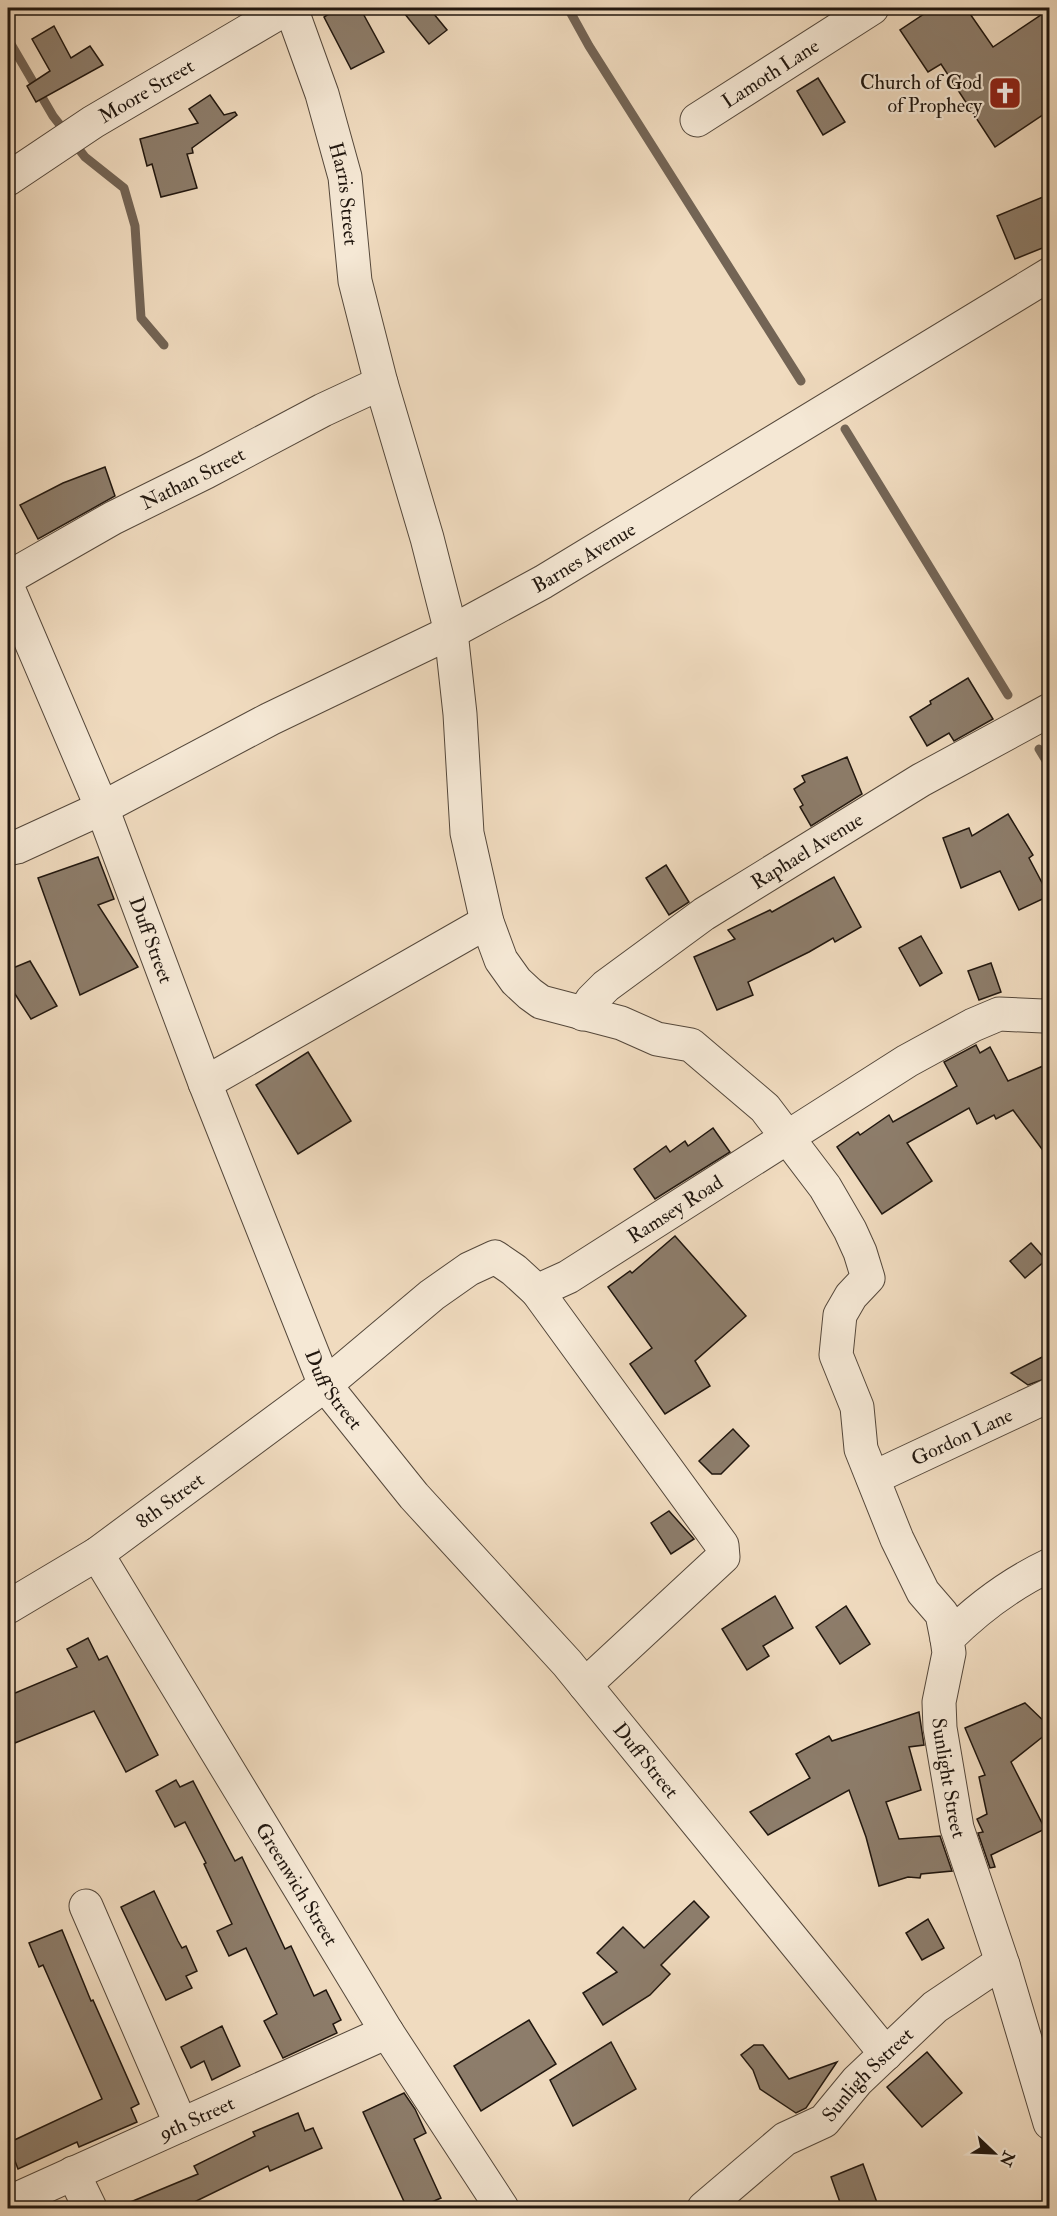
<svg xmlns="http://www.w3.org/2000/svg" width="1057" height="2216" viewBox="0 0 1057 2216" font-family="'IM FELL Double Pica',serif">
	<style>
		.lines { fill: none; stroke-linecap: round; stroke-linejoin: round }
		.stream { stroke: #736455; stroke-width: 9 }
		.building { fill: #8d7d6b; stroke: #21170f; stroke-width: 1.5 }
		.minor-casing { stroke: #55483b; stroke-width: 35 }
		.minor { stroke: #f5e8d5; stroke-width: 33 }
		.labels { text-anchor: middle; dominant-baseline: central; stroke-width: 4.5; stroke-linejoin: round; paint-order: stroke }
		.street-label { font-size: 20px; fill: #21170f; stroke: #f5e8d5 }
		.poi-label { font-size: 20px; fill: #21170f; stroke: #f5e8d5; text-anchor: end }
	</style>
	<rect width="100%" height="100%" fill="#f0dbbf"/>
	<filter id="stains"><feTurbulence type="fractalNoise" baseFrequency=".00333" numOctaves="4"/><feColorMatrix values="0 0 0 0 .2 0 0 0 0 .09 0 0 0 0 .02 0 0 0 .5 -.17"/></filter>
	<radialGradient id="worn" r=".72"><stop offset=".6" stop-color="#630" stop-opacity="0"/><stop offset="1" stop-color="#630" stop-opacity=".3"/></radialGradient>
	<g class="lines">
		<g class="stream">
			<polyline points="568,8 589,46 801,381"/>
			<polyline points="8,39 53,116 85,157 124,188 135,226 141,318 164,345"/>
			<polyline points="845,429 1008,695"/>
			<polyline points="1039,749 1050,767"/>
		</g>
	</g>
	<g class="building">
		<polygon points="338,8 360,8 384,52 351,69 324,17"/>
		<polygon points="400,8 429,8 447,30 429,44"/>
		<polygon points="933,8 966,8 993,47 1050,9 1050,110 995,147 941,64 928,72 900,30"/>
		<polygon points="54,26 71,58 90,46 103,65 36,102 27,86 50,71 32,39"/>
		<polygon points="818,78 845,122 823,135 797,91"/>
		<polygon points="210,95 224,115 235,112 237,115 192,148 193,153 187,154 197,188 161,197 152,164 147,166 140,139 198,123 189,109"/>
		<polygon points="1050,194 1050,245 1015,259 997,216"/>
		<polygon points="105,467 115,496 38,539 20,505 63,483"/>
		<polygon points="968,678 993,719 954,741 949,733 927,746 910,717 931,704 930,701"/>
		<polygon points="847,757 862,794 811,826 800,807 803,805 794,789 805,782 802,776"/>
		<polygon points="1008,814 1033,855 1029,858 1049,896 1019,910 1000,871 961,888 943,838 969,828 972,836"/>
		<polygon points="98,857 114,899 98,905 138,967 80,995 38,878"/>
		<polygon points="666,865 689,902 669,915 646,878"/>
		<polygon points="834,877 861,927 835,942 833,938 809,952 748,982 753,995 717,1010 694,957 735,939 728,930 770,910 772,912"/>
		<polygon points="921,936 942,973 920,986 899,948"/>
		<polygon points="30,961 57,1006 31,1019 8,983 8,970"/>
		<polygon points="991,963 1001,992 979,1000 968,971"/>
		<polygon points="976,1045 980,1053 990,1047 1008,1081 1050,1063 1050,1160 1013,1110 996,1119 994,1115 977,1124 969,1108 907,1143 932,1181 882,1214 837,1147 858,1132 860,1135 889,1115 893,1122 957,1086 944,1062"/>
		<polygon points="308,1052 351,1121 298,1154 256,1085"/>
		<polygon points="713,1128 730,1152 655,1199 634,1169 666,1146 670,1152 685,1141 688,1146"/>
		<polygon points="675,1236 746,1316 695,1361 710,1386 665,1414 630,1364 652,1348 608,1287 630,1271 632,1273"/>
		<polygon points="1031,1243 1046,1260 1025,1278 1010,1261"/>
		<polygon points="1050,1353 1050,1377 1028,1385 1011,1373"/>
		<polygon points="733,1429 749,1446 721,1474 712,1474 699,1461"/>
		<polygon points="669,1511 694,1539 671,1554 651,1523"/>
		<polygon points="775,1596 793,1628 763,1646 769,1656 747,1670 722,1629"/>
		<polygon points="846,1606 870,1644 840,1664 816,1627"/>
		<polygon points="88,1638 99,1660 107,1656 158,1755 126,1772 94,1711 15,1743 8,1725 8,1696 77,1667 67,1649"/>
		<polygon points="1025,1703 1050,1727 1050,1731 1011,1762 1045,1829 991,1855 995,1867 990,1868 978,1833 983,1832 977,1819 987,1814 979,1777 985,1775 965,1728"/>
		<polygon points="919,1712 924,1745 909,1747 921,1790 886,1802 899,1839 940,1836 952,1871 921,1874 920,1878 908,1877 879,1886 866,1837 849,1790 768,1835 750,1812 810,1778 796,1754 829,1736 832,1741"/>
		<polygon points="176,1780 180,1787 193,1781 235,1861 242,1857 285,1949 291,1946 314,1996 326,1990 341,2020 333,2024 337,2033 283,2058 264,2021 277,2014 246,1948 229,1956 217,1931 232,1924 204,1864 206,1863 185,1822 175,1827 156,1791"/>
		<polygon points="154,1891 178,1941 182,1948 186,1946 197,1971 186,1976 192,1988 166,2000 121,1907"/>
		<polygon points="694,1901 709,1917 661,1965 670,1974 650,1995 603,2025 583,1993 617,1972 597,1953 623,1927 644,1948"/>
		<polygon points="928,1919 944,1948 922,1960 906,1933"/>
		<polygon points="62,1930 91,2001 93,2000 139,2104 131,2108 137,2122 79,2147 77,2142 18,2169 8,2143 102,2099 43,1965 39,1967 29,1943"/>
		<polygon points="529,2020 556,2064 481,2111 454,2066"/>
		<polygon points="222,2026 240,2066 212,2080 204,2061 191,2068 181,2047"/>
		<polygon points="611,2042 636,2089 573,2126 550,2080"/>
		<polygon points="754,2045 763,2045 789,2079 837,2062 806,2108 796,2113 760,2089 753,2070 741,2055"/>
		<polygon points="927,2052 962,2093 922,2127 887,2087"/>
		<polygon points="404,2093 415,2109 426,2133 414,2139 441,2198 418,2208 407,2208 363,2112"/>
		<polygon points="298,2113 305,2131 313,2128 322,2148 270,2171 268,2166 182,2208 116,2208 198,2174 194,2166 255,2136 253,2132"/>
		<polygon points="863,2164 879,2208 842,2208 831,2177"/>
	</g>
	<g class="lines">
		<defs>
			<g id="minor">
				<path id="s1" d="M291 8 322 94 345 177 355 281 381 383 427 538 451 632 460 714 467 833 487 922 501 960 516 981 530 994 541 1002 621 1023 657 1039 691 1045 765 1108 825 1187 850 1230 860 1252 868 1278 851 1296 840 1315 836 1355 857 1407 861 1449 897 1539 923 1592 942 1614 947 1639"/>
				<path id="s2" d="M697 120 872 8"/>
				<path id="s3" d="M8 179 93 122 287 8"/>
				<path id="s4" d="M8 578 113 518 206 472 323 410 381 383"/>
				<path id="s5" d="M8 588 102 808 205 1083 325 1385 414 1496 567 1663 886 2054"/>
				<path id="s6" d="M8 849 17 847 102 808 270 719 451 632 543 582 1050 274"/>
				<path id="s7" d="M583 1014 592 1000 606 986 704 914 921 780 1050 710"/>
				<polyline points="205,1083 487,922"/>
				<polyline points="537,1291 722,1545 723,1557 585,1685"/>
				<path id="s8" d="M873 1478 1050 1395"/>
				<path id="s9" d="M97 1554 387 2032 502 2208"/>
				<path id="s10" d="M1050 1565C1012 1583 977 1609 947 1639L949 1653 939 1702 940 1728 957 1828 1003 1965 1050 2123"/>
				<path id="s11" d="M8 1607 97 1554 325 1385 432 1295 469 1269 495 1257 514 1270 537 1291 568 1277 907 1061 973 1025 999 1014 1043 1016 1050 1014"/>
				<polyline points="86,1906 181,2125"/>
				<polyline points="73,2173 90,2208"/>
				<path id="s12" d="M8 2203 387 2032"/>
				<path id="s13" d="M704 2208 785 2139 824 2121 857 2081 935 2007 990 1970 1003 1965"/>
			</g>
		</defs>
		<use href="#minor" class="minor-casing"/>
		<use href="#minor" class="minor"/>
	</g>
	<defs>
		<symbol id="church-square" viewBox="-11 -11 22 22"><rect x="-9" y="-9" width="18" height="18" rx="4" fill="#8f2418" stroke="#f5e8d5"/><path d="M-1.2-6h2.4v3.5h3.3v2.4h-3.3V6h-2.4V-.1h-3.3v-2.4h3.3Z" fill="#fff"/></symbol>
	</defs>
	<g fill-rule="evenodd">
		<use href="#church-square" x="986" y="74" width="38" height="38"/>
	</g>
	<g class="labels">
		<g class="street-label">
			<text stroke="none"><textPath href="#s2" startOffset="87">Lamoth Lane</textPath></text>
			<text stroke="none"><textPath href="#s3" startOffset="164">Moore Street</textPath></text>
			<text stroke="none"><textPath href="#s1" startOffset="194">Harris Street</textPath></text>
			<text stroke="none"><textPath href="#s4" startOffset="210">Nathan Street</textPath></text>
			<text stroke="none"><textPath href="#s6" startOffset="646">Barnes Avenue</textPath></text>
			<text stroke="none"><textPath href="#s7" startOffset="279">Raphael Avenue</textPath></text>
			<text stroke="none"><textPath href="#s5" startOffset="380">Duff Street</textPath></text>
			<text stroke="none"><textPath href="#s11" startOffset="816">Ramsey Road</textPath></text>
			<text stroke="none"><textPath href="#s5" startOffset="866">Duff Street</textPath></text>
			<text stroke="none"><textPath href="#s8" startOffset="98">Gordon Lane</textPath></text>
			<text stroke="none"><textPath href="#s11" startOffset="194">8th Street</textPath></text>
			<text stroke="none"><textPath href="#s5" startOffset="1352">Duff Street</textPath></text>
			<text stroke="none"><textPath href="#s10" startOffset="268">Sunlight Street</textPath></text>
			<text stroke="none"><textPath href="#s9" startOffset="386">Greenwich Street</textPath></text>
			<text stroke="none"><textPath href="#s13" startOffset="213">Sunligh Sstreet</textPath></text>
			<text stroke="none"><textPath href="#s12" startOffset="207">9th Street</textPath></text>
		</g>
		<g class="poi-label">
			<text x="982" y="82">Church of God<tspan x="982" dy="23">of Prophecy</tspan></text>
		</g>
	</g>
	<rect width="1057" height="2216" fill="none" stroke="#f0dbbf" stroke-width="30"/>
	<rect x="9" y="9" width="1039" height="2198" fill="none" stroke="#21170f" stroke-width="3"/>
	<rect x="15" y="15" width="1027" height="2186" fill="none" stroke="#21170f" stroke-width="1.5"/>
	<g transform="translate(994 2153) rotate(113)" stroke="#f5e8d5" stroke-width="4.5" paint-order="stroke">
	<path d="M0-4.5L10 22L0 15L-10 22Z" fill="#21170f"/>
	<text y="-9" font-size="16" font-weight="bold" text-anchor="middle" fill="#21170f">N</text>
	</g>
	<rect width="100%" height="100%" filter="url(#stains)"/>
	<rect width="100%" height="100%" fill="url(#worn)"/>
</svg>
